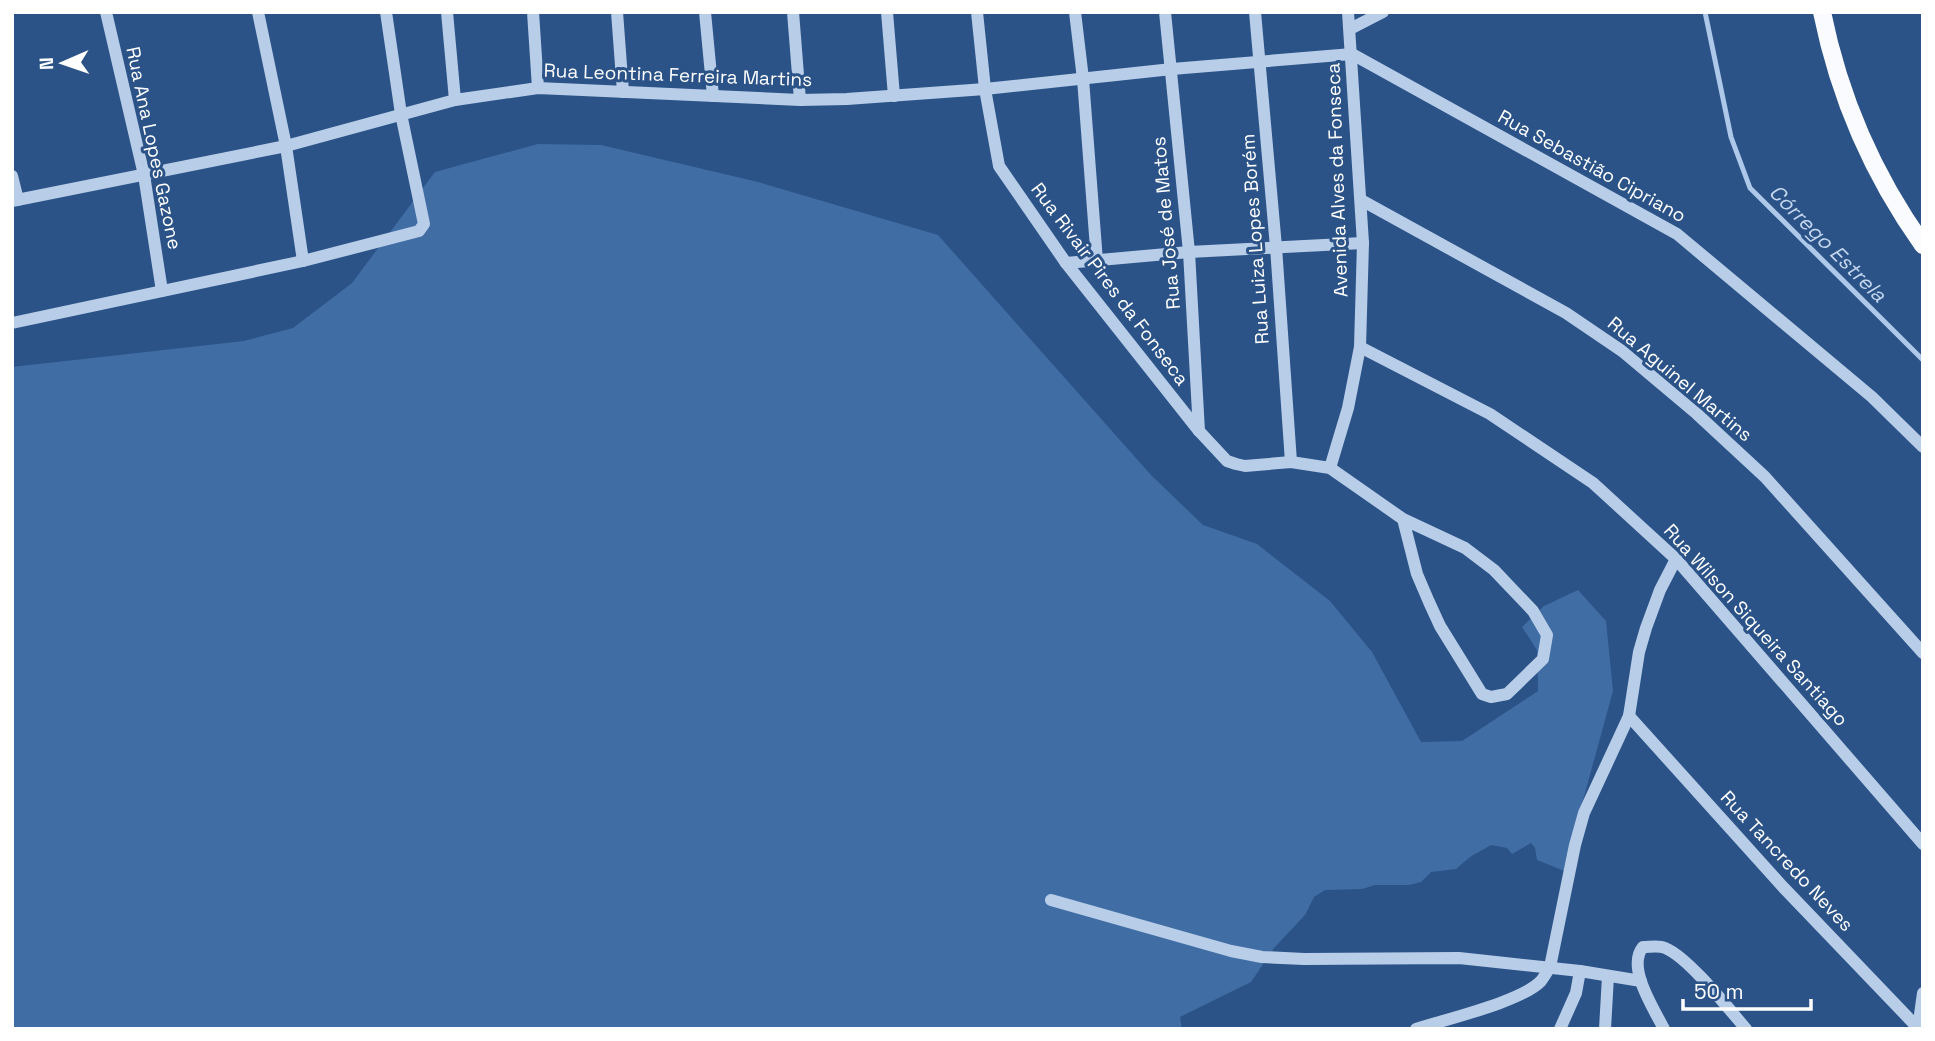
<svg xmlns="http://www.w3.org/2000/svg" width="1935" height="1041" viewBox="0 0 1935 1041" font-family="'Space Grotesk',sans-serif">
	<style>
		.green { fill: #406da4 }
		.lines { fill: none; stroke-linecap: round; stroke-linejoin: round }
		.stream { stroke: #adc8e8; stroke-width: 5 }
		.minor { stroke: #b8cde8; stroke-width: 12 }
		.major { stroke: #fafbfe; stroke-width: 18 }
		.labels { text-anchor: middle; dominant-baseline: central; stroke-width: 6; stroke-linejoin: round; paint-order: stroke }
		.street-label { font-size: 19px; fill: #fff; stroke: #2b5388 }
		.water-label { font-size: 21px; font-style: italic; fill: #c4d7ef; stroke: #2b5388 }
	</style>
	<rect width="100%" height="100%" fill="#2b5388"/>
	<polygon class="green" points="538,144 601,145 758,182 938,235 1151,475 1203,525 1257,544 1330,601 1372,652 1421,742 1462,741 1538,691 1537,650 1522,627 1544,606 1578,590 1606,621 1613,691 1582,804 1567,872 1537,860 1535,848 1531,843 1512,854 1507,848 1491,845 1470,857 1456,869 1431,872 1421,882 1409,885 1375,885 1362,889 1325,890 1314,897 1305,915 1274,948 1251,982 1180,1017 1182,1029 12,1029 12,367 244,341 293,328 352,283 435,172"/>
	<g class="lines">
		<polyline class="stream" points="1705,12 1731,137 1750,188 1923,360"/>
		<g class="minor">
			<polyline points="106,12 144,175 162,291"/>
			<polyline points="258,12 286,146 303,261"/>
			<polyline points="447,12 455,100"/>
			<polyline points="533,12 538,88"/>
			<polyline points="617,12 623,92"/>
			<polyline points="705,12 713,96"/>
			<polyline points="793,12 800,100"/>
			<polyline points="887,12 894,96"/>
			<polyline points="977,12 985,89 999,166 1066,263 1199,431 1227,461 1236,464 1245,466 1291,462 1330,468 1403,519 1465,548 1494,570 1533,611 1547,635 1543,659 1507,694 1491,697 1482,694 1440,626 1429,602 1417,574 1403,519"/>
			<polyline points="1075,12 1083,79 1097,261"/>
			<polyline points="1165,12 1189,252 1199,431"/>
			<polyline points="1255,12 1276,247 1291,462"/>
			<polyline points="1350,29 1383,12"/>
			<polyline points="12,176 18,200"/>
			<polyline points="1361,200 1566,313 1622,351 1697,414 1765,477 1923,653"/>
			<polyline points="12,201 286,146 455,100 538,88 800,100 847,99 985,89 1172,69 1352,54 1677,234 1872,397 1923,447"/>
			<polyline points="1066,263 1189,252 1363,243"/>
			<polyline points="12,323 303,261 419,231 424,224 401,114 386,12"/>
			<polyline points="1360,347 1490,414 1593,483 1676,559 1923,844"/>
			<polyline points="1330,468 1348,408 1360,347 1363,243 1348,12"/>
			<polyline points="1629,716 1783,887 1919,1029"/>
			<polyline points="1051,900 1231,951 1262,957 1304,959 1459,958 1580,971 1641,981"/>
			<path d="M1416 1029C1446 1019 1521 1002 1541 981 1544 977 1547 972 1550 967L1575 845 1584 813 1629 716 1639 652 1646 628 1660 590 1676 559"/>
			<polyline points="1560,1029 1576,993 1580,971"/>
			<polyline points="1605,1029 1608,976"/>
			<path d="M1664 1029C1654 1009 1626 967 1643 947 1650 947 1659 945 1665 948 1688 957 1729 1009 1746 1029"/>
			<polyline points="1918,1029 1923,993"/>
		</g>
		<path class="major" d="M1822 12C1839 96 1873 175 1923 245"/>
	</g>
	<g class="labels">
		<g class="street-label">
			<text transform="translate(678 75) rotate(2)">Rua Leontina Ferreira Martins</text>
			<text transform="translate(154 148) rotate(78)">Rua Ana Lopes Gazone</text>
			<text transform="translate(1592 166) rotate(29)">Rua Sebastião Cipriano</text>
			<text transform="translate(1337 180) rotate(-92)">Avenida Alves da Fonseca</text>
			<text transform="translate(1166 223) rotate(-95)">Rua José de Matos</text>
			<text transform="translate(1255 239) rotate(-94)">Rua Luiza Lopes Borém</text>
			<text transform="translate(1110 284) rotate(53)">Rua Rivair Pires da Fonseca</text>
			<text transform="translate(1680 379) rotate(40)">Rua Aguinel Martins</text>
			<text transform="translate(1756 625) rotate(48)">Rua Wilson Siqueira Santiago</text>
			<text transform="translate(1787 861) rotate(47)">Rua Tancredo Neves</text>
		</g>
		<g class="water-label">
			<text transform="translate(1828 243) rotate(45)">Córrego Estrela</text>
		</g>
	</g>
	<rect width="1935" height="1041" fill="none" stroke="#ffffff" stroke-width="28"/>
	<g transform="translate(63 63) rotate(268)" stroke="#2b5388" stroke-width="5" paint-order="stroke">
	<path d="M0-5L12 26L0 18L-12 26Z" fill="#ffffff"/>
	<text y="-10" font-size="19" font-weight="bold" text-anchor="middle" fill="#ffffff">N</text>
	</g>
	<path d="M1683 999v10h128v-10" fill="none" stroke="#ffffff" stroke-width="3.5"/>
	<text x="1694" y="999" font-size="21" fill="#ffffff" stroke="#2b5388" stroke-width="5" paint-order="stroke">50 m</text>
</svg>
